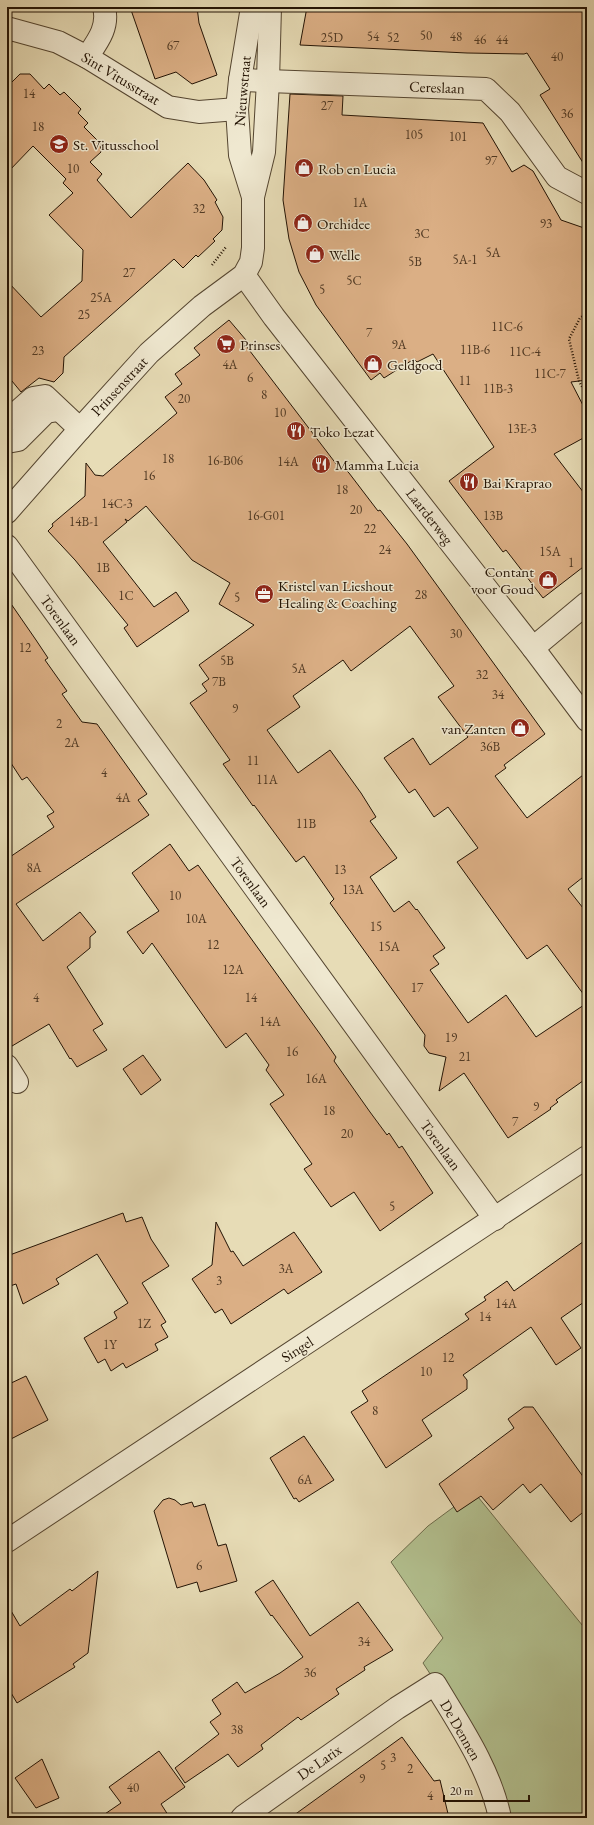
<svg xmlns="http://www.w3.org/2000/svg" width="594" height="1825" viewBox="0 0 594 1825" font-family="'EB Garamond',serif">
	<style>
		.green { fill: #b3c190; stroke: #6b6a4a }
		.building { fill: #dbaf85; stroke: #231304 }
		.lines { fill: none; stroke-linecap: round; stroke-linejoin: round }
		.minor-casing { stroke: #544530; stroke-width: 24 }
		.path { stroke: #231304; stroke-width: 2.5; stroke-dasharray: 1 2; stroke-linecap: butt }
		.minor { stroke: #efe8d0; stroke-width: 22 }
		.labels { text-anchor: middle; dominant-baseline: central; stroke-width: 3; stroke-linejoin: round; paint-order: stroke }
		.number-label { font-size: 13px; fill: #513a24 }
		.street-label { font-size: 15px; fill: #231304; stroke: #efe8d0 }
		.poi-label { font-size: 15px; fill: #231304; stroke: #efe8d0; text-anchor: start }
	</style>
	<rect width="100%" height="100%" fill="#e7dcb6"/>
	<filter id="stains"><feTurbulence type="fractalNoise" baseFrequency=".005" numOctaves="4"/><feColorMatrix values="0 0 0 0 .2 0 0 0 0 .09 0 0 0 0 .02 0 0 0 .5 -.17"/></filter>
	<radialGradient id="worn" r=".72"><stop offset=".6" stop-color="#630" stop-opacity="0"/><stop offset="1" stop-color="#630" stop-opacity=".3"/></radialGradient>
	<polygon class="green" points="474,1492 587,1631 587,1818 508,1818 472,1738 423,1663 443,1638 391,1562 428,1526"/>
	<g class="building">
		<polygon points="130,7 197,7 199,23 217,75 192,84 176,72 155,79"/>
		<polygon points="307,7 454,7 530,9 529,7 587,7 587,169 540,95 550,89 527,53 524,54 467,53 300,45"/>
		<polygon points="20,74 30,74 44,89 49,84 60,95 64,92 81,109 78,113 88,123 84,127 100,143 101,152 90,162 102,174 97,180 131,218 188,163 204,180 217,200 215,202 223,217 222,230 213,239 215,241 198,257 196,255 183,268 174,259 64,357 63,373 54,382 39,378 21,392 7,375 7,281 41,317 82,281 83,250 49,215 73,193 63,183 66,179 33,146 7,173 7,87"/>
		<polygon points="290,94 343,96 342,115 483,123 512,172 524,165 533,171 561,220 587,229 587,380 571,382 587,413 587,436 554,454 587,497 587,564 543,598 506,550 503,552 449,481 494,447 433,354 417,362 414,359 384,378 380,373 371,380 316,305 299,272 289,239 283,200"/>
		<polygon points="229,320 246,340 243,342 337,465 340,464 349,473 378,511 380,510 407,544 545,734 504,765 506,768 495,776 527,818 587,772 587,874 568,889 587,913 587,999 547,945 527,959 457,862 478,848 448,807 434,817 415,789 409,793 384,758 413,738 430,765 468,737 438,697 454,686 410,626 351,671 343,660 293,696 300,707 267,730 298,773 330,750 361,793 376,817 370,821 397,858 370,877 394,912 409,901 416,910 417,909 445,948 433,956 439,964 430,970 468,1023 506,995 536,1037 587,1003 587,1078 556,1100 558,1102 550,1108 551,1109 508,1138 464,1073 439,1091 446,1057 429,1053 424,1046 425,1035 330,903 334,899 304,856 296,862 254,805 253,806 223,764 230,760 190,703 207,691 202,684 209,679 199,665 254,625 219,604 230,583 192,560 146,506 128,521 125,519 127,522 103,542 154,607 176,592 189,611 137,647 124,628 128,625 75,560 48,531 53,526 52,524 85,496 86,463 95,475 103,476 177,413 165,397 182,384 175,374 200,355 194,348"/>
		<polygon points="7,598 36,640 48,658 45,660 67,691 62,694 82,722 97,724 147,794 138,800 149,815 16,904 43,941 80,912 96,932 90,937 90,948 67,967 103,1024 93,1030 107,1050 77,1067 71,1058 70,1059 49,1024 7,1049 7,859 54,827 47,816 54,812 27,777 22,780 7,757"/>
		<polygon points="170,844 189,871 198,865 320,1034 336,1057 334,1061 370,1112 387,1135 389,1133 399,1148 402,1146 433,1193 380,1231 354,1192 331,1207 304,1169 312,1164 270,1104 284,1095 266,1070 269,1065 246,1033 226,1048 152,943 143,954 127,932 159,911 132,873"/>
		<polygon points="143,1055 161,1080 141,1095 123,1069"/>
		<polygon points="123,1213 126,1222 142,1217 151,1239 169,1266 142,1283 166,1322 161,1325 168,1337 155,1344 158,1350 126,1368 123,1363 111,1371 105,1359 98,1363 84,1338 117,1318 114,1312 128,1303 97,1254 56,1279 59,1284 23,1304 16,1284 7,1287 7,1256"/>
		<polygon points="216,1222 231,1252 233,1251 243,1266 294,1232 322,1272 288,1294 284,1289 231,1324 222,1309 215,1313 192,1279 212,1265"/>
		<polygon points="587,1239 587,1300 561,1318 581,1348 556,1365 531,1327 463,1375 467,1380 467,1389 422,1420 432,1436 386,1468 351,1412 368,1401 362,1391 469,1319 465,1314 486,1300 484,1297 507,1281 514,1291"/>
		<polygon points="26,1376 48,1420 7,1441 7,1385"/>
		<polygon points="524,1407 533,1407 587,1482 587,1509 571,1522 541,1484 530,1493 523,1484 493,1510 481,1496 457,1512 439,1484 514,1428 508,1419"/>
		<polygon points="304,1436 334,1480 299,1502 296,1498 294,1499 270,1458"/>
		<polygon points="169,1498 175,1500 181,1505 192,1502 194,1507 205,1504 218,1546 226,1544 237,1581 200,1592 197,1582 177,1588 154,1511 163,1500"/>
		<polygon points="98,1571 88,1653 73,1664 75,1667 17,1703 7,1686 7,1604 20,1626 70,1589 72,1591"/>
		<polygon points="273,1580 310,1636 358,1602 393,1650 364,1667 365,1670 336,1689 339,1694 301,1720 298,1717 261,1745 263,1749 238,1767 228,1754 185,1783 175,1768 219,1734 210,1722 221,1714 212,1700 237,1682 245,1693 280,1673 303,1657 272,1615 271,1616 255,1592"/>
		<polygon points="402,1737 434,1781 440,1780 449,1818 290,1818"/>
		<polygon points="159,1751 185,1787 161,1804 170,1818 99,1818 121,1803 109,1787"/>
		<polygon points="42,1759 59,1798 36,1808 15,1778"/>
	</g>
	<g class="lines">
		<defs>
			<g id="minor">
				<polyline points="252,7 240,80 237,109 240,155 253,197"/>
				<polyline points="7,28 58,42 87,57 168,107 199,112 237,109"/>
				<path d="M87 57C98 41 109 27 104 7"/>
				<polyline points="240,80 486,89 510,112 557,177 587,193"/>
				<polyline points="244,275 274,317 533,648 587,720"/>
				<polyline points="7,421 33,398 45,396 80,429"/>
				<polyline points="7,442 18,440 46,412 58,410"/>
				<polyline points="7,512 80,429 149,353 202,306 244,275 251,262 253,248 253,197 264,152 268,81 270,7"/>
				<polyline points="7,546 495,1219"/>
				<polyline points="533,648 587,603"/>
				<polyline points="7,1066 17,1082"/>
				<polyline points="7,1541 587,1157"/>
				<path d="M242 1818 244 1816 397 1708 435 1684C460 1726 490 1769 500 1818"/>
			</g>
		</defs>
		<use href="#minor" class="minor-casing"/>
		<g class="path">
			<polyline points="212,265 226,247"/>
			<polyline points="587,313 580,318 569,339 579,381 587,396"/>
		</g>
		<use href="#minor" class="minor"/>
	</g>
	<defs>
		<symbol id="school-disc" viewBox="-11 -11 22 22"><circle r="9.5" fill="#8f2418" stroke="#efe8d0"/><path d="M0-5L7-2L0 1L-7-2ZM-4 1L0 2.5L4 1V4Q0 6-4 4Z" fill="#fff"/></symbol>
		<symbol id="shop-disc" viewBox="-11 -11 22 22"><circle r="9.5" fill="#8f2418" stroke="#efe8d0"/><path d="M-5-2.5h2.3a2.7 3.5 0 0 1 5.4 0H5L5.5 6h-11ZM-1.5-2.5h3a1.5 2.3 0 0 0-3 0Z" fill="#fff"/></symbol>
		<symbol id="supermarket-disc" viewBox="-11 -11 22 22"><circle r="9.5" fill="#8f2418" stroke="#efe8d0"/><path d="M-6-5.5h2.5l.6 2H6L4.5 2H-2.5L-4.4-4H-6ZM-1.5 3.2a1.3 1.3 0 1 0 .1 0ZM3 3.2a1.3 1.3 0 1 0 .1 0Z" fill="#fff"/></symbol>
		<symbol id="restaurant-disc" viewBox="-11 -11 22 22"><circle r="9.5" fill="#8f2418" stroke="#efe8d0"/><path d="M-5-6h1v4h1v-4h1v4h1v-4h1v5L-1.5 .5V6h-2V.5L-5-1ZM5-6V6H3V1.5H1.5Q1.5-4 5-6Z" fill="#fff"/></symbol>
		<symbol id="office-disc" viewBox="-11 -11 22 22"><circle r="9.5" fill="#8f2418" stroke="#efe8d0"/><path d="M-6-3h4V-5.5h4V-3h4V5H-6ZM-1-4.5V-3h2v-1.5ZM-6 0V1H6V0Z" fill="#fff"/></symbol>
	</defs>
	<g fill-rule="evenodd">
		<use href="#school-disc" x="48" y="133" width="22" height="22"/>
		<use href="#shop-disc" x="293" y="157" width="22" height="22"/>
		<use href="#shop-disc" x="292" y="212" width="22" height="22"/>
		<use href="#shop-disc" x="304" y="243" width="22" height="22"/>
		<use href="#supermarket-disc" x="215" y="333" width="22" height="22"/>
		<use href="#shop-disc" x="362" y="353" width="22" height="22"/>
		<use href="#restaurant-disc" x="285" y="420" width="22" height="22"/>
		<use href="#restaurant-disc" x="310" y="453" width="22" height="22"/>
		<use href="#restaurant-disc" x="458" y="471" width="22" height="22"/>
		<use href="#shop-disc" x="537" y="569" width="22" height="22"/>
		<use href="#office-disc" x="253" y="583" width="22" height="22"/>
		<use href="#shop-disc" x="509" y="717" width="22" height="22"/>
	</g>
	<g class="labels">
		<g class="number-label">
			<text x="426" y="35">50</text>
			<text x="373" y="36">54</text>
			<text x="456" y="36">48</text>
			<text x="332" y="37">25D</text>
			<text x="393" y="37">52</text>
			<text x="480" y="39">46</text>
			<text x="502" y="39">44</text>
			<text x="173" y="45">67</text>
			<text x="557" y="56">40</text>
			<text x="29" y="93">14</text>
			<text x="327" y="105">27</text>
			<text x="567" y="113">36</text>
			<text x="38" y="126">18</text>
			<text x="414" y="134">105</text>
			<text x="458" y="136">101</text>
			<text x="491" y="160">97</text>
			<text x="73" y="168">10</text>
			<text x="360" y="202">1A</text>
			<text x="199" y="208">32</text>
			<text x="546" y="223">93</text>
			<text x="422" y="233">3C</text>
			<text x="493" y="252">5A</text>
			<text x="465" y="259">5A-1</text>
			<text x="415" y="261">5B</text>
			<text x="129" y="272">27</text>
			<text x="354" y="280">5C</text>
			<text x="322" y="289">5</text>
			<text x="101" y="297">25A</text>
			<text x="84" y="314">25</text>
			<text x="507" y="326">11C-6</text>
			<text x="369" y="332">7</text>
			<text x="399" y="344">9A</text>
			<text x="475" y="349">11B-6</text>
			<text x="38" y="350">23</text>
			<text x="525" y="351">11C-4</text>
			<text x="230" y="364">4A</text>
			<text x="550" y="373">11C-7</text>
			<text x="250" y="377">6</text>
			<text x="465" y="380">11</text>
			<text x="498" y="388">11B-3</text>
			<text x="264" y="394">8</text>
			<text x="184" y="398">20</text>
			<text x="280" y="412">10</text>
			<text x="522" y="428">13E-3</text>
			<text x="168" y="458">18</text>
			<text x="225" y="460">16-B06</text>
			<text x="288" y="461">14A</text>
			<text x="149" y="475">16</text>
			<text x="342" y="489">18</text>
			<text x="117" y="503">14C-3</text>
			<text x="356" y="509">20</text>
			<text x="266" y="515">16-G01</text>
			<text x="493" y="515">13B</text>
			<text x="84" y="521">14B-1</text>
			<text x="370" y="528">22</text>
			<text x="385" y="549">24</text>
			<text x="550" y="551">15A</text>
			<text x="571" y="562">1</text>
			<text x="103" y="567">1B</text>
			<text x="421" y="594">28</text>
			<text x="126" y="595">1C</text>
			<text x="237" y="597">5</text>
			<text x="456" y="633">30</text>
			<text x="25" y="647">12</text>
			<text x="227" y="660">5B</text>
			<text x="299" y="668">5A</text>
			<text x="482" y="674">32</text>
			<text x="219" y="681">7B</text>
			<text x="498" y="694">34</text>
			<text x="235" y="708">9</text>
			<text x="59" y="723">2</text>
			<text x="72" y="742">2A</text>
			<text x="490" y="746">36B</text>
			<text x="253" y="760">11</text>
			<text x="104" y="772">4</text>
			<text x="267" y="779">11A</text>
			<text x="123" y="797">4A</text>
			<text x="306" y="823">11B</text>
			<text x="34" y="867">8A</text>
			<text x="340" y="869">13</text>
			<text x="353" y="889">13A</text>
			<text x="175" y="895">10</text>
			<text x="196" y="918">10A</text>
			<text x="376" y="926">15</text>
			<text x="213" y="944">12</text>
			<text x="389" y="946">15A</text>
			<text x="233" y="969">12A</text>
			<text x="417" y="987">17</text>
			<text x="36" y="997">4</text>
			<text x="251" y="997">14</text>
			<text x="270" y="1021">14A</text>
			<text x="451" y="1037">19</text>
			<text x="292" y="1051">16</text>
			<text x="465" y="1056">21</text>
			<text x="316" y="1078">16A</text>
			<text x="536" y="1106">9</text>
			<text x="329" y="1110">18</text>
			<text x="515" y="1121">7</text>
			<text x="347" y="1133">20</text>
			<text x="392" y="1206">5</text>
			<text x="286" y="1268">3A</text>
			<text x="219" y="1280">3</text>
			<text x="506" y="1303">14A</text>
			<text x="485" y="1316">14</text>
			<text x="144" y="1323">1Z</text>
			<text x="110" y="1344">1Y</text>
			<text x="448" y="1357">12</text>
			<text x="426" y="1371">10</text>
			<text x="375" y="1410">8</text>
			<text x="305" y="1479">6A</text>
			<text x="199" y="1565">6</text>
			<text x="364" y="1641">34</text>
			<text x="310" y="1672">36</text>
			<text x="237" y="1729">38</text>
			<text x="393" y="1757">3</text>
			<text x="383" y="1765">5</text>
			<text x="410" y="1768">2</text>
			<text x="362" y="1778">9</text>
			<text x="133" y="1787">40</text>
			<text x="430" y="1795">4</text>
		</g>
		<g class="street-label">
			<text transform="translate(121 78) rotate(31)">Sint Vitusstraat</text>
			<text transform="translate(437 87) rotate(2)">Cereslaan</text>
			<text transform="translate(242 91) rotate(-85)">Nieuwstraat</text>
			<text transform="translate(119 386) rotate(-47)">Prinsenstraat</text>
			<text transform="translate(430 516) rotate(52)">Laarderweg</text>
			<text transform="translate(61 620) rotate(54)">Torenlaan</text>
			<text transform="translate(251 882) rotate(54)">Torenlaan</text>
			<text transform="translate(441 1145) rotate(54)">Torenlaan</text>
			<text transform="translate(297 1349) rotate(-33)">Singel</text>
			<text transform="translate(461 1730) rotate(60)">De Dennen</text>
			<text transform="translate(319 1762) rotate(-35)">De Larix</text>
		</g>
		<g class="poi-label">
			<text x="73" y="144">St. Vitusschool</text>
			<text x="318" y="168">Rob en Lucia</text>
			<text x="317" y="223">Orchidee</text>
			<text x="329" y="254">Welle</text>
			<text x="240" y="344">Prinses</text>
			<text x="387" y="364">Geldgoed</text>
			<text x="310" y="431">Toko Lezat</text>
			<text x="335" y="464">Mamma Lucia</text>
			<text x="483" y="482">Bai Kraprao</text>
			<text x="534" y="571" text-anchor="end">Contant<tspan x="534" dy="17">voor Goud</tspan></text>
			<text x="278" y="585">Kristel van Lieshout<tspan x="278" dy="17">Healing &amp; Coaching</tspan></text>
			<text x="506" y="728" text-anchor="end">van Zanten</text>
		</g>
	</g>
	<rect width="594" height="1825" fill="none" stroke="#e7dcb6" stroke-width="24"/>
	<rect x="8" y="8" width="578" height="1809" fill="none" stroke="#231304" stroke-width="2"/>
	<rect x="12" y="12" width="570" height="1801" fill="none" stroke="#231304"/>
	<path d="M444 1795v6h85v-6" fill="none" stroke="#231304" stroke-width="2"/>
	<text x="450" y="1795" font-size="12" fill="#231304" stroke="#efe8d0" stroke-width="3" paint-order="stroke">20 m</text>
	<rect width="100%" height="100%" filter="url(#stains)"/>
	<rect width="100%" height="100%" fill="url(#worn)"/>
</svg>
